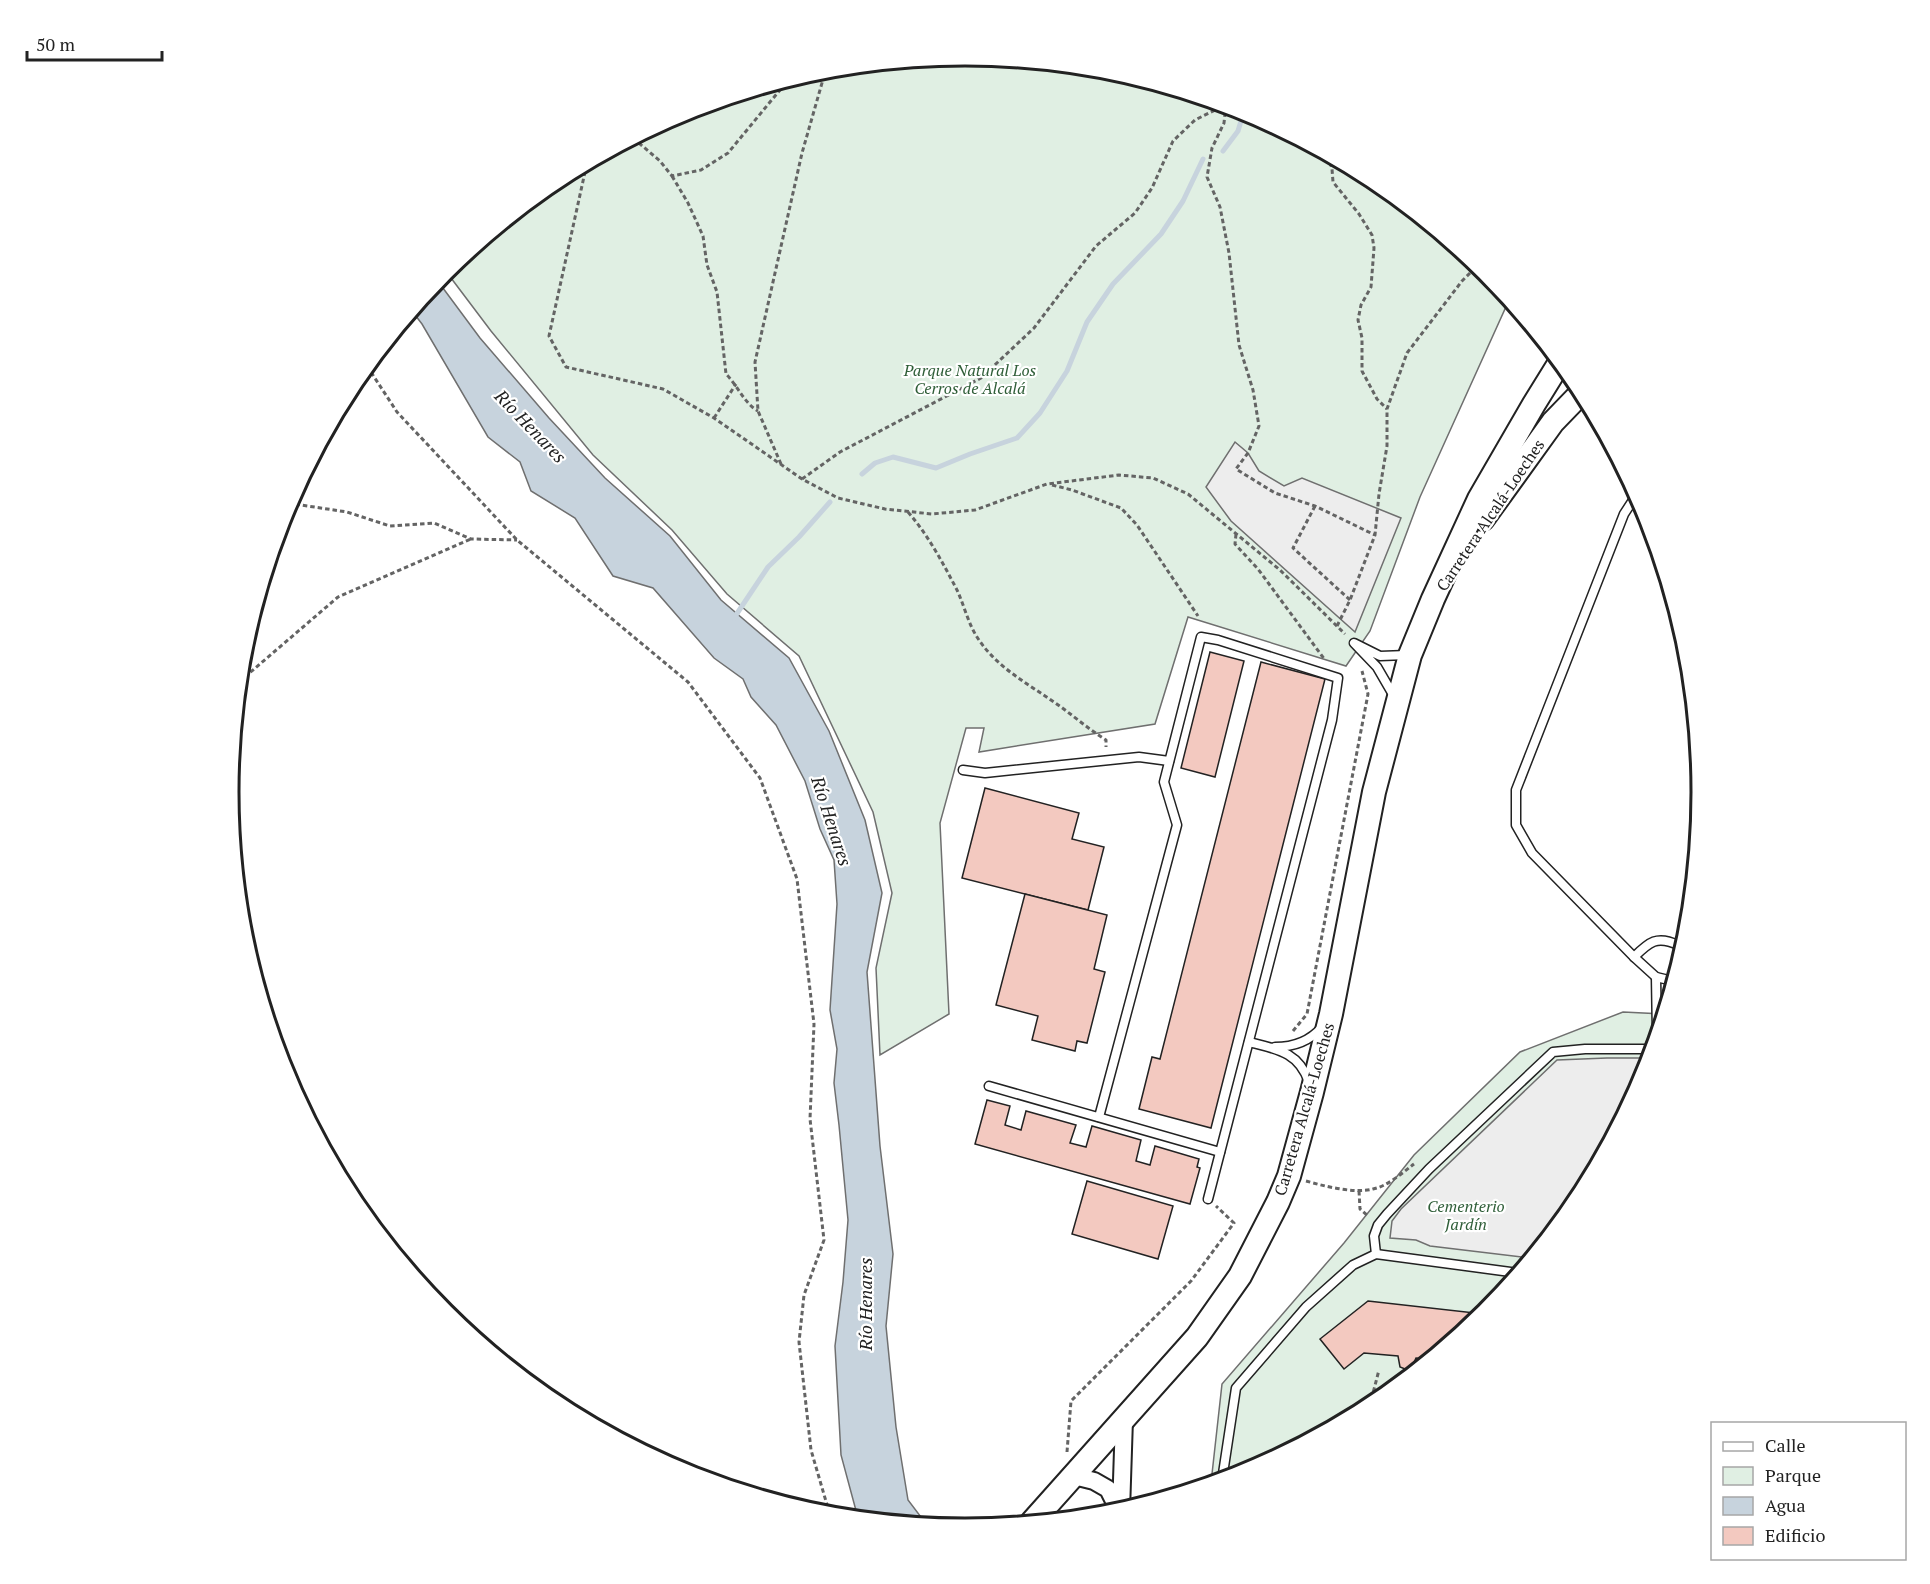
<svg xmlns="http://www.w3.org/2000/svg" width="1930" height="1584" viewBox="0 0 1930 1584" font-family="'PT Serif',serif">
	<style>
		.green { fill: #e0efe3; stroke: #6f6f6f; stroke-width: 1.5 }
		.parking { fill: #ededed; stroke: #6f6f6f; stroke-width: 1.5 }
		.water { fill: #c7d3dd; stroke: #6f6f6f; stroke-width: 1.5 }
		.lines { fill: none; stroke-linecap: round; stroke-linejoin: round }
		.stream { stroke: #c7d3dd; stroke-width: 5 }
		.building { fill: #f3c9c0; stroke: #222; stroke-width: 1.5 }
		.lane-casing { stroke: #222; stroke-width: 11 }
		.street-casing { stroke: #222; stroke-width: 20 }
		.secondary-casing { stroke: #222; stroke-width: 26 }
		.path { stroke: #646464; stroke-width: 3; stroke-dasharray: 4.5 3; stroke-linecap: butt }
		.lane { stroke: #fff; stroke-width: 8 }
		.street { stroke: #fff; stroke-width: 16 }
		.secondary { stroke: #fff; stroke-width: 22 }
		.labels { text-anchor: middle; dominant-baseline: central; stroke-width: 4.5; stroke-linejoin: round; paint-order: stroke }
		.park-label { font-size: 16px; font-style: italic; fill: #2f5e38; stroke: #fff }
		.street-label { font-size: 16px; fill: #222; stroke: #fff }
		.water-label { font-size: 18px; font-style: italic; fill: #222; stroke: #fff }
		.rim { fill: none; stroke: #222; stroke-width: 3 }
	</style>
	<rect width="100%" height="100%" fill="#fff"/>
	<g class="green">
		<polygon points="965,56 1109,70 1247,112 1374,180 1486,271 1509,300 1420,497 1370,631 1346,666 1188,617 1155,724 979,752 984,728 966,728 940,823 949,1014 880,1055 876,968 892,893 873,812 799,656 727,594 672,530 593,455 491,331 445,270 556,179 683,111 822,70"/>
		<polygon points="1623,1012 1663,1014 1645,1074 1577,1201 1486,1313 1374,1405 1247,1473 1211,1483 1222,1384 1344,1243 1414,1155 1520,1052"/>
	</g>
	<g class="parking">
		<polygon points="1235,442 1248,453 1259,471 1284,486 1302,478 1401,518 1355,632 1231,521 1206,487"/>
		<polygon points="1607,1058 1645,1058 1645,1074 1577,1201 1531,1258 1430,1246 1416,1240 1390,1238 1392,1221 1401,1209 1557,1060"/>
	</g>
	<polygon class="water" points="437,280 480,338 549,418 605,478 670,536 721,600 789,658 829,731 865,820 882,893 867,972 880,1146 893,1254 886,1326 896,1427 908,1500 927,1525 858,1518 841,1455 835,1346 843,1282 848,1220 839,1125 834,1083 837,1049 830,1010 837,904 834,860 820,829 805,781 776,725 751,697 743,679 714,658 653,588 613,576 575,518 531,491 520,462 488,437 422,324 412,311"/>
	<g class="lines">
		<g class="stream">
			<polyline points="1223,151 1238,131 1241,121 1253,115"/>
			<polyline points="862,474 875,463 893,457 936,468 970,454 1017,438 1040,413 1067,371 1087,322 1113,284 1161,234 1183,201 1203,159"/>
			<polyline points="734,618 768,567 799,537 830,502"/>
		</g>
	</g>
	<g class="building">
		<polygon points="1210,652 1244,661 1215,777 1181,768"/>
		<polygon points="1261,662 1325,679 1211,1128 1139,1109 1152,1057 1160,1059"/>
		<polygon points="985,788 1079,813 1072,839 1104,847 1088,910 962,878"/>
		<polygon points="1025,894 1107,915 1094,969 1105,972 1087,1043 1077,1041 1075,1051 1032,1040 1038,1016 996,1005"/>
		<polygon points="987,1100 1010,1106 1005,1125 1021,1130 1026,1111 1076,1125 1070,1143 1086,1147 1092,1126 1141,1140 1136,1161 1150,1165 1155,1146 1199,1159 1197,1167 1200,1168 1190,1204 975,1144"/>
		<polygon points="1087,1181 1173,1206 1158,1259 1072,1234"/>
		<polygon points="1368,1301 1484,1314 1429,1359 1416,1358 1412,1367 1405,1369 1400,1367 1398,1356 1364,1353 1344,1369 1320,1339"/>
	</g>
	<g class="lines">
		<defs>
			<g id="lane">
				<polyline points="1637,494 1624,514 1516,790 1516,825 1532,853 1634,957 1656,977 1673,981"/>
				<polyline points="1395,698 1377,667 1354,643 1380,656 1407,655"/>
				<polyline points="963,770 985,773 1139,757 1169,761"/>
				<path d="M1634 957C1649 942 1657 935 1678 945L1681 956"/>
				<polyline points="1656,977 1657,1034"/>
				<path d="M1249 1042C1277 1049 1299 1052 1309 1082"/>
				<path d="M1275 1047C1294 1047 1310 1041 1322 1027"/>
				<polyline points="989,1086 1220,1152"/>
				<polyline points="1099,1117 1177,825 1164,782 1201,637 1218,640 1338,678 1332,720 1208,1199"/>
				<polyline points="1376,1254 1374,1236 1378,1225 1387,1214 1429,1169 1553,1052 1585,1049 1653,1049"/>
				<polyline points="1222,1480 1236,1388 1306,1307 1353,1265 1376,1254 1518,1273"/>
			</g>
			<g id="street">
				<polyline points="1074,1476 1094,1481 1108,1489 1119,1511"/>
				<polyline points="1121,1511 1124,1419"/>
			</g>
			<g id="secondary">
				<polyline points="1483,519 1553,422 1582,392"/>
				<polyline points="1032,1522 1197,1337 1240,1276 1278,1202 1289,1176 1312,1092 1331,1014 1374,792 1410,655 1433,599 1479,499 1534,404 1560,362"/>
			</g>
		</defs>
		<use href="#lane" class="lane-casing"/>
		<use href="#street" class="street-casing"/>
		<use href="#secondary" class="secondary-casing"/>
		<g class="path">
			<polyline points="1226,105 1224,123 1212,148 1207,177 1220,207 1229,253 1239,345 1253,390 1259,426 1248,453 1236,469 1275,493 1315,506 1375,535"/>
			<polyline points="633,138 660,161 672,176 701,170 728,153 789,79"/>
			<polyline points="1328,155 1332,169 1333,182 1359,214 1372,235 1374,248 1371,287 1361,305 1358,320 1362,338 1362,371 1377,399 1387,409"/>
			<polyline points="584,164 585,172 549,336 566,367 663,389 714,418 802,479 838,498 885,509 932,514 975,510 1047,484 1119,475 1153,478 1188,494 1280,570 1345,634"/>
			<path d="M672 176 688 203 703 236 707 265 717 292 726 374C738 386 744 403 758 411"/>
			<polyline points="367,366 397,412 517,540 688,682 760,778 797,879 814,1024 810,1119 824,1240 804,1295 799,1342 811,1450 830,1515"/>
			<polyline points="714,418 736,384"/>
			<polyline points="781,464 758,411 755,362 802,153 826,69"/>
			<polyline points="802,479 840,452 981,378 1034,328 1096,246 1135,213 1152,188 1173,141 1195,120 1225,105"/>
			<polyline points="1052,485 1072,490 1121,508 1137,525 1198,616"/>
			<polyline points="288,503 347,512 390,526 434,523 471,539 517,540"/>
			<polyline points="1315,506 1293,548 1350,600"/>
			<path d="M908 512C928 535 943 563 957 590 964 605 968 623 977 637 997 669 1031 685 1061 707 1076 718 1090 730 1106 740V747"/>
			<polyline points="1236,534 1235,544 1258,569 1325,660"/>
			<polyline points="1337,626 1350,600 1375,535 1379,494 1387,446 1387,409 1407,353 1462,281 1478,265"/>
			<polyline points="239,682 338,597 471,539"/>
			<polyline points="1293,1031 1307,1014 1368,694 1362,671"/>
			<path d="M1306 1181C1324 1186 1354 1194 1373 1189 1388 1186 1402 1173 1414 1164"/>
			<polyline points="1359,1191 1360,1209 1368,1216"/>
			<polyline points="1348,1419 1373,1393 1379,1370"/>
			<polyline points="1067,1452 1071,1401 1191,1281 1234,1223 1216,1206"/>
		</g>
		<use href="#lane" class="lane"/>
		<use href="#street" class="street"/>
		<use href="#secondary" class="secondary"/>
	</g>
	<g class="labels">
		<g class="park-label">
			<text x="970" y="370">Parque Natural Los<tspan x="970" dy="18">Cerros de Alcalá</tspan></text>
			<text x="1466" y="1206">Cementerio<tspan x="1466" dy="18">Jardín</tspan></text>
		</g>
		<g class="street-label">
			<text transform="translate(1490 515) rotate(-56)">Carretera Alcalá-Loeches</text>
			<text transform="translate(1304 1109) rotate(-74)">Carretera Alcalá-Loeches</text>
		</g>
		<g class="water-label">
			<text transform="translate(531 426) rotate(46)">Río Henares</text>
			<text transform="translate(832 821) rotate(72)">Río Henares</text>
			<text transform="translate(865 1304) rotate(-90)">Río Henares</text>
		</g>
	</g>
	<path d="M0 0H1930V1584H0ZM239 792a726 726 0 1 1 1452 0a726 726 0 1 1-1452 0Z" fill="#fff" fill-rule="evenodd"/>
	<path class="rim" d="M239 792a726 726 0 1 1 1452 0a726 726 0 1 1-1452 0Z"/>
	<rect x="1711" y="1422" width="195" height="138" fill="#ffffff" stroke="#a7a7a7" stroke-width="1.5"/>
	<rect x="1723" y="1442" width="30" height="9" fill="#ffffff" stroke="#a7a7a7" stroke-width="1.5"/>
	<text x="1765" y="1452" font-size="18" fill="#222222">Calle</text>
	<rect x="1723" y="1467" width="30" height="18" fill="#e0efe3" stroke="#a7a7a7" stroke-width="1.5"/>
	<text x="1765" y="1482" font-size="18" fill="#222222">Parque</text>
	<rect x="1723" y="1497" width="30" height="18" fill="#c7d3dd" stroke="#a7a7a7" stroke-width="1.5"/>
	<text x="1765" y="1512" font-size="18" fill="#222222">Agua</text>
	<rect x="1723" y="1527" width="30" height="18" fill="#f3c9c0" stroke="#a7a7a7" stroke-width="1.5"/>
	<text x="1765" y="1542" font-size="18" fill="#222222">Edificio</text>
	<path d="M27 51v9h135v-9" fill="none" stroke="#222222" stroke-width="3"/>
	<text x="36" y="51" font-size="18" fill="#222222" stroke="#ffffff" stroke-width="4.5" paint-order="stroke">50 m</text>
</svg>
